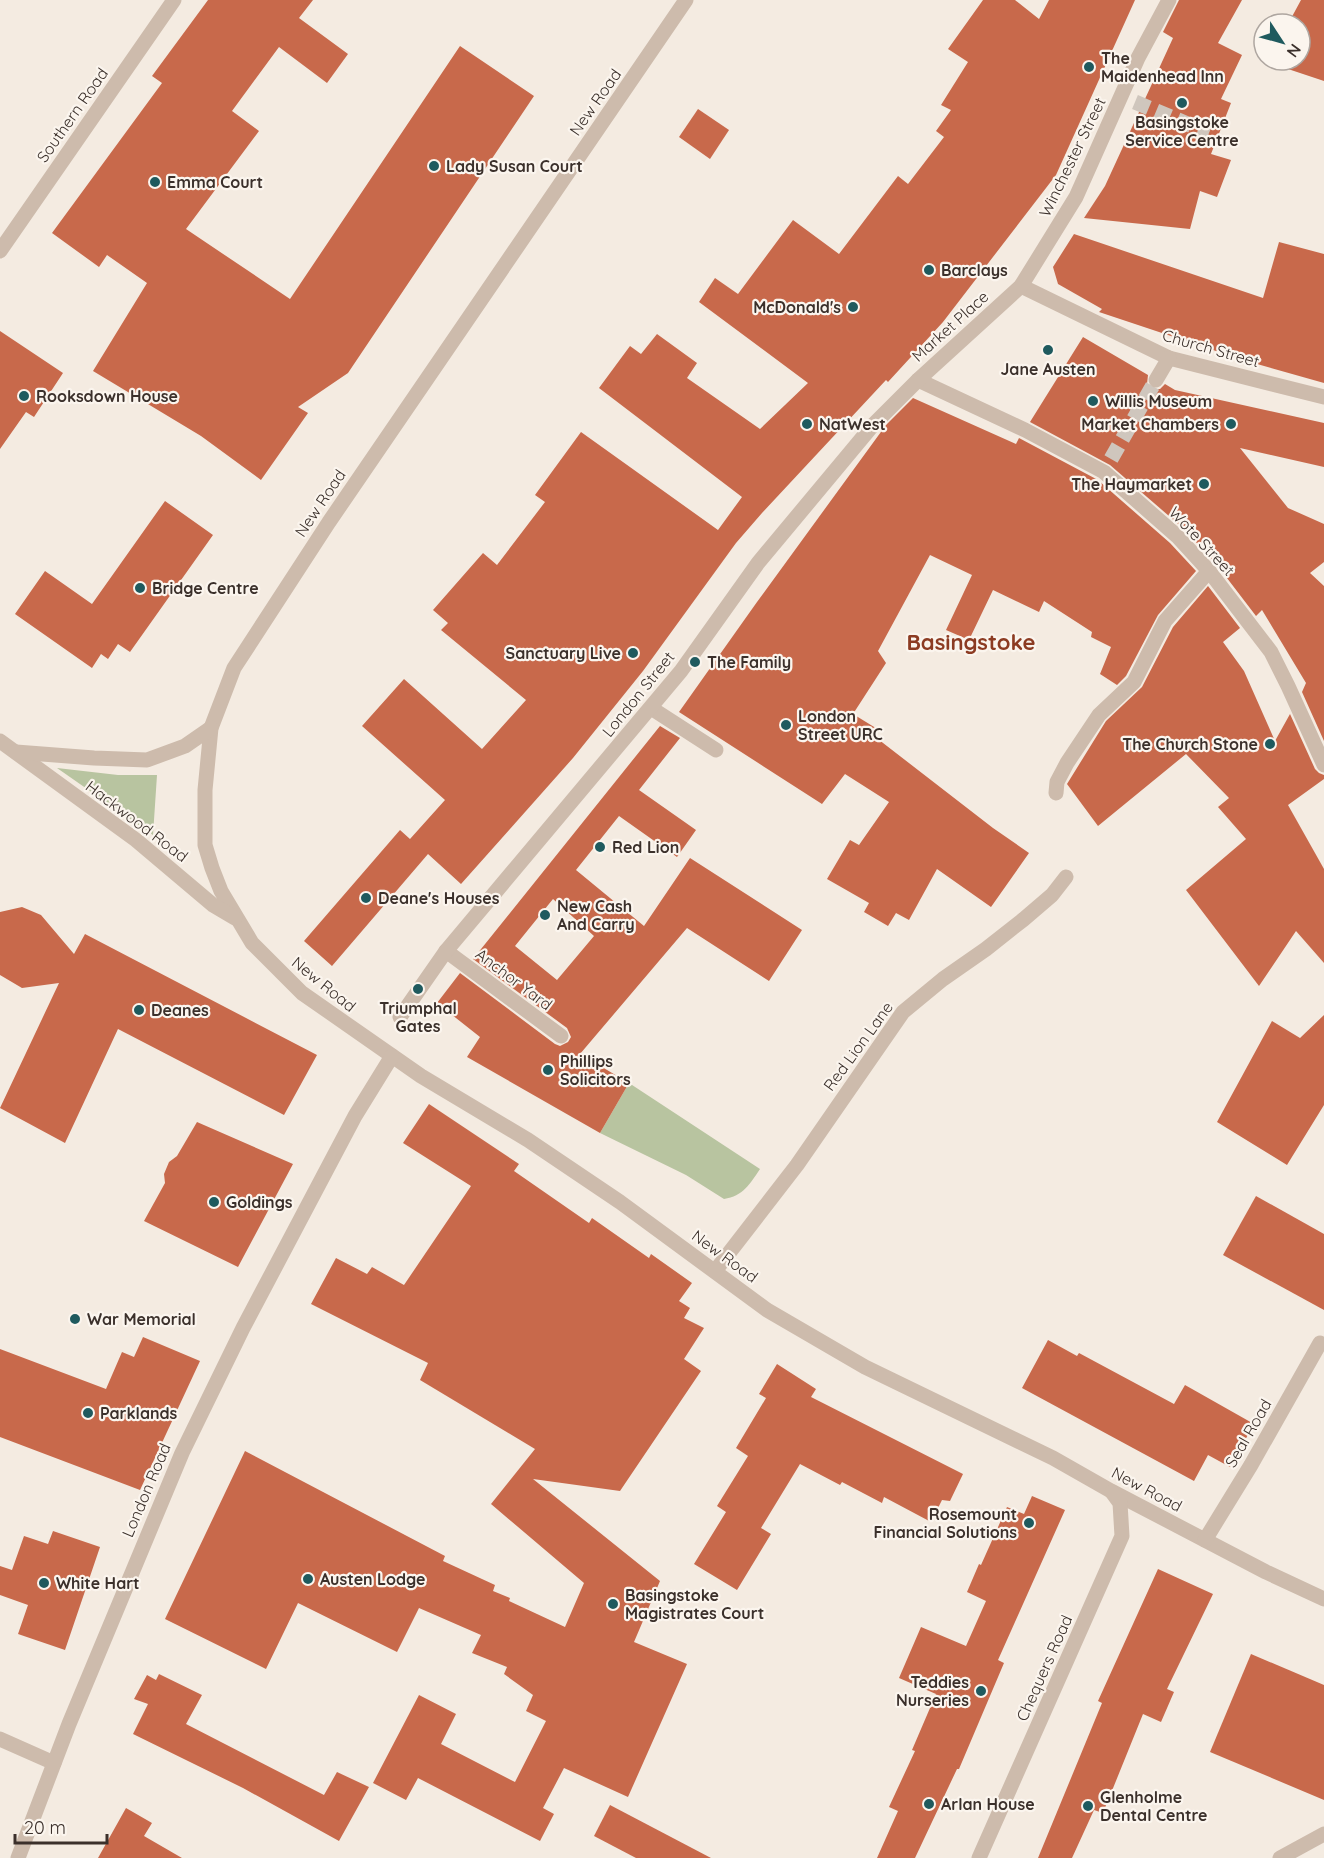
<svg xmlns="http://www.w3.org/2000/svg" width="1324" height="1858" viewBox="0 0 1324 1858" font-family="Quicksand,sans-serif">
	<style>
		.green { fill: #b8c4a0 }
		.building { fill: #c8694b; fill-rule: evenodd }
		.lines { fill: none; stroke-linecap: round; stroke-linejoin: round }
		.minor-tunnel { stroke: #cfc6bd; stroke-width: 15; stroke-dasharray: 15 8; stroke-linecap: butt }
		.minor { stroke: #cdbbac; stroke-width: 15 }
		.poi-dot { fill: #1f5a5e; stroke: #fbf5ee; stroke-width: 2 }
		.labels { text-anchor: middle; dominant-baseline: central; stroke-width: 4.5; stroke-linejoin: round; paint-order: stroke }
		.poi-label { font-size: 16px; font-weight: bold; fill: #3b302b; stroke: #fbf5ee; text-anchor: start }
		.street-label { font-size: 16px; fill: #3b302b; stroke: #fbf5ee }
		.district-label { font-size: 22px; font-weight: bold; fill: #8c3b22; stroke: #fbf5ee }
	</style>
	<rect width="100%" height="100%" fill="#f4ebe1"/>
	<g class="green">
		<polygon points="57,768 118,775 157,775 153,835"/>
		<path d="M629 1083 760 1169C750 1184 743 1196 724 1199L686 1175 600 1133Z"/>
	</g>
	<g class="building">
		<polygon points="208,0 313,0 299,18 348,54 327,83 279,47 232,111 259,131 186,229 290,299 460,46 534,96 348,373 298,407 308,413 261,480 201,436 93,371 147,283 107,255 99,267 52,233 162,83 152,76"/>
		<polygon points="983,0 1015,0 1039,19 1049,0 1135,0 1056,175 943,322 888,382 886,380 762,513 736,543 643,671 573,758 461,884 428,854 332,966 304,941 400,830 410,839 445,800 362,726 404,679 482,749 526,700 441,630 448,623 433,610 483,553 497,565 545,502 535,495 581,432 718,530 742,497 599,388 630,346 641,354 657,334 697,363 687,378 760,429 808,383 699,302 715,278 738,294 793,220 839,254 898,176 908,184 944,137 936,131 951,110 941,105 968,62 948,49"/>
		<polygon points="1179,0 1242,0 1218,43 1242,55 1221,99 1231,103 1211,154 1231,160 1217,197 1200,191 1190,229 1084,218 1105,186 1173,38 1163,32"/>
		<polygon points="1301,0 1324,0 1324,81 1267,62 1300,60 1300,24 1288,24"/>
		<polygon points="698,109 729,130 710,159 679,137"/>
		<polygon points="1074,234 1263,298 1279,242 1324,254 1324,383 1243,360 1099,312 1102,309 1058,284 1053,267"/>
		<polygon points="0,331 63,373 34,417 26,412 0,449"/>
		<polygon points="1083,337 1148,375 1147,384 1152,389 1160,389 1165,384 1175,390 1324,423 1324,467 1240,448 1288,508 1324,524 1324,562 1310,573 1324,586 1324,741 1302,692 1306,683 1262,610 1256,616 1217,565 1184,529 1110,465 1030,422"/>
		<polygon points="913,398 1016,444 1019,438 1098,480 1170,543 1196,571 1158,615 1126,676 1117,685 1100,674 1111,647 1091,637 1092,632 1044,601 1039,612 993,590 969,640 946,630 972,575 930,555 878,651 886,663 853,714 879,730 874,736 993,828 1029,853 991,907 937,869 909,920 896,913 888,926 864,912 869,903 827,879 850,840 859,845 889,802 845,774 822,804 679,712 757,602 886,425"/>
		<polygon points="165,501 213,535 130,652 118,644 108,659 101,654 92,668 15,614 45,571 92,604"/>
		<polygon points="1208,586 1240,628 1223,642 1244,671 1275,741 1290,714 1315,769 1319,773 1324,775 1324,779 1288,805 1324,869 1324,963 1296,931 1259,986 1186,890 1246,839 1218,807 1229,798 1186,754 1098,826 1067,784 1106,721 1142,687 1173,627"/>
		<path d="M660 726 680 738 639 790 696 830 677 857 619 816 576 870 644 926 690 858 802 930 769 981 687 928 580 1054 629 1083 600 1133 467 1057 480 1037 437 1003 460 973 555 1044 560 1046 568 1042 571 1037 567 1028 473 959ZM553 899 594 936 557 980 515 946Z"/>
		<polygon points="22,907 41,915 74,954 85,934 317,1055 284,1115 118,1029 65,1143 0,1108 59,983 22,988 0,975 0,912"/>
		<polygon points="1324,1015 1324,1105 1287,1165 1217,1122 1272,1021 1300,1038"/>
		<polygon points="429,1104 519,1164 514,1171 589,1223 592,1218 649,1258 651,1254 692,1283 679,1301 690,1308 684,1318 704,1328 684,1359 701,1371 620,1491 533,1479 660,1581 634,1642 687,1664 628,1797 564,1768 543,1808 554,1814 540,1841 418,1778 406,1800 373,1783 419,1695 456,1714 441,1744 515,1782 546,1721 526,1711 533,1695 504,1674 507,1667 472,1653 481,1635 419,1608 397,1652 298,1603 266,1669 165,1619 245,1451 445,1556 443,1561 495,1585 493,1591 510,1598 509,1601 565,1627 584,1583 491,1504 535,1449 420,1380 428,1363 311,1304 336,1258 367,1274 372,1267 404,1285 471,1186 403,1143"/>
		<polygon points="197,1122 293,1164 238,1267 144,1221 165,1183 164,1174 169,1162 177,1156"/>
		<polygon points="1256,1196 1324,1234 1324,1310 1223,1255"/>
		<polygon points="143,1337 200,1361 140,1490 0,1437 0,1349 106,1389 122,1352 134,1357"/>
		<polygon points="1048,1340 1077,1356 1079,1353 1174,1404 1185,1385 1254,1424 1230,1467 1208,1455 1194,1481 1022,1388"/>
		<polygon points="777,1364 816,1389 811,1397 963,1474 950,1501 942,1500 931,1522 884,1497 882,1503 842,1482 840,1485 800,1464 761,1528 771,1534 737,1590 694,1564 726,1512 717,1506 748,1456 736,1448 766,1398 759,1394"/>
		<polygon points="1032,1496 1065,1510 998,1660 1004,1663 959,1769 957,1769 915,1858 877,1858 898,1811 889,1807 915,1751 912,1750 936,1694 899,1678 921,1627 966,1646 986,1601 967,1592 979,1564 981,1565 1007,1507 1024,1514"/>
		<polygon points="53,1531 100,1547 65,1650 18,1634 28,1605 0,1595 0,1566 12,1570 24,1536 48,1544"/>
		<polygon points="1158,1569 1213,1594 1167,1689 1174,1692 1161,1722 1143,1714 1103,1813 1094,1810 1072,1858 1038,1858 1102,1703 1098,1701"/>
		<polygon points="1251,1654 1324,1685 1324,1800 1210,1752"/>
		<polygon points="159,1674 202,1695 186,1724 324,1795 337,1772 369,1787 339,1841 243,1788 133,1734 148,1704 134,1699 147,1675 156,1680"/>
		<polygon points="610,1805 711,1858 636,1858 594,1836"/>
		<polygon points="126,1808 152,1823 144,1836 182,1858 98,1858"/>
	</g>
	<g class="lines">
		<g class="minor-tunnel">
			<polyline points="1135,102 1209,133"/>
			<polyline points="1111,459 1156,380"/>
		</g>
		<g class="minor">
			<polyline points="686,0 329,522 234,668 211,728 205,790 205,845 212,868 221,891 252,943 302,993 421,1076 528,1140 620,1202 767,1310 865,1367 1053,1458 1111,1491 1266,1572 1324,1599"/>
			<polyline points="0,251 174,0"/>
			<polyline points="1021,286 1169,358 1324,397"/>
			<polyline points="918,380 1025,430 1104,472 1177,536 1209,571 1271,652 1288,686 1324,765"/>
			<polyline points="1156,380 1169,358"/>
			<polyline points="651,708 716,750"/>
			<polyline points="0,741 136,840 213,905 235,918"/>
			<polyline points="16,752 94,758 147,760 185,746 211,728"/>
			<polyline points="1056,793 1057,782 1067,763 1099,715 1134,682 1165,621 1209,571"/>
			<polyline points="446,951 561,1036"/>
			<polyline points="400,1017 446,951 681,671 758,563 873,425 918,380 1021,286 1076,197 1138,58 1169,0"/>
			<polyline points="715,1271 797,1165 903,1012 943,979 986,949 1024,919 1052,895 1066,877"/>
			<polyline points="1205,1540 1251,1465 1320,1343"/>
			<polyline points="0,1739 54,1763"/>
			<polyline points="18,1858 69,1724 182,1453 243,1328 355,1116 392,1056"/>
			<polyline points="979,1858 1122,1536 1120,1503 1112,1492"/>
			<polyline points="1280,1858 1324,1834"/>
		</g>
	</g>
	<g class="poi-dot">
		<circle cx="1089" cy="67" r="6"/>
		<circle cx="1182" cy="103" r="6"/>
		<circle cx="434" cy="166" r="6"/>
		<circle cx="155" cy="182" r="6"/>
		<circle cx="929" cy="270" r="6"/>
		<circle cx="853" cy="307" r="6"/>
		<circle cx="1048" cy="350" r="6"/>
		<circle cx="24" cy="396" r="6"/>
		<circle cx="1093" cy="401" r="6"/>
		<circle cx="807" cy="424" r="6"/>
		<circle cx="1231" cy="424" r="6"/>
		<circle cx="1204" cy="484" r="6"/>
		<circle cx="140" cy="588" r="6"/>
		<circle cx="633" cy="653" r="6"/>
		<circle cx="695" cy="662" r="6"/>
		<circle cx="786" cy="725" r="6"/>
		<circle cx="1270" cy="744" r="6"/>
		<circle cx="600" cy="847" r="6"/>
		<circle cx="366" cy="898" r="6"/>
		<circle cx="545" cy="915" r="6"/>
		<circle cx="418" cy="989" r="6"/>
		<circle cx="139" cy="1010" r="6"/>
		<circle cx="548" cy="1070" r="6"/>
		<circle cx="214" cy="1202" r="6"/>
		<circle cx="75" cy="1319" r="6"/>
		<circle cx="88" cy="1413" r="6"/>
		<circle cx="1029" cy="1523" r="6"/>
		<circle cx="308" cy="1579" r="6"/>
		<circle cx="44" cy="1583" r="6"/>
		<circle cx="613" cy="1604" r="6"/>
		<circle cx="981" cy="1691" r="6"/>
		<circle cx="929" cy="1804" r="6"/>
		<circle cx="1088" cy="1806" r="6"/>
	</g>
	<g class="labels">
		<g class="poi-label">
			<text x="1101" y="58">The<tspan x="1101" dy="18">Maidenhead Inn</tspan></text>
			<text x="1182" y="122" text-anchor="middle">Basingstoke<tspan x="1182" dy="18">Service Centre</tspan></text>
			<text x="446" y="166">Lady Susan Court</text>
			<text x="167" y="182">Emma Court</text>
			<text x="941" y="270">Barclays</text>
			<text x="841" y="307" text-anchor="end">McDonald's</text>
			<text x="1048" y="369" text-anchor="middle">Jane Austen</text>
			<text x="36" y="396">Rooksdown House</text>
			<text x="1105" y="401">Willis Museum</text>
			<text x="819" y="424">NatWest</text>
			<text x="1219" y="424" text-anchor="end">Market Chambers</text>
			<text x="1192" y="484" text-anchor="end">The Haymarket</text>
			<text x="152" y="588">Bridge Centre</text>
			<text x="621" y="653" text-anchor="end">Sanctuary Live</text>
			<text x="707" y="662">The Family</text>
			<text x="798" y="716">London<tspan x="798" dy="18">Street URC</tspan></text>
			<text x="1258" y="744" text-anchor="end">The Church Stone</text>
			<text x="612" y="847">Red Lion</text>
			<text x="378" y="898">Deane's Houses</text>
			<text x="557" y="906">New Cash<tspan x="557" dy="18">And Carry</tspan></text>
			<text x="418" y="1008" text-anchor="middle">Triumphal<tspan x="418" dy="18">Gates</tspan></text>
			<text x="151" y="1010">Deanes</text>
			<text x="560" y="1061">Phillips<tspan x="560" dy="18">Solicitors</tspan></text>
			<text x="226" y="1202">Goldings</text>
			<text x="87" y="1319">War Memorial</text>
			<text x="100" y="1413">Parklands</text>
			<text x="1017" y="1514" text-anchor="end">Rosemount<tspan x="1017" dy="18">Financial Solutions</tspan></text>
			<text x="320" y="1579">Austen Lodge</text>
			<text x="56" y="1583">White Hart</text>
			<text x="625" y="1595">Basingstoke<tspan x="625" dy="18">Magistrates Court</tspan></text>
			<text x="969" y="1682" text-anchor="end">Teddies<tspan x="969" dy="18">Nurseries</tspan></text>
			<text x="1100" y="1797">Glenholme<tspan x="1100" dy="18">Dental Centre</tspan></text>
			<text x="941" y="1804">Arlan House</text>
		</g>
		<g class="street-label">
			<text transform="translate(595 102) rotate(-55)">New Road</text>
			<text transform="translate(72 115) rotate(-55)">Southern Road</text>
			<text transform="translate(1072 157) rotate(-64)">Winchester Street</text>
			<text transform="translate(950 326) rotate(-42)">Market Place</text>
			<text transform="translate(1211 348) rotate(16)">Church Street</text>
			<text transform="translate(320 503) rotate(-56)">New Road</text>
			<text transform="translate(1202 541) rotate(47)">Wote Street</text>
			<text transform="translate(638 694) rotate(-51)">London Street</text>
			<text transform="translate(137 821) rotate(37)">Hackwood Road</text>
			<text transform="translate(514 979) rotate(37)">Anchor Yard</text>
			<text transform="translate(324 984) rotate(39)">New Road</text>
			<text transform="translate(858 1046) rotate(-54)">Red Lion Lane</text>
			<text transform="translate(725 1256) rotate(36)">New Road</text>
			<text transform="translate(1248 1433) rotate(-60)">Seal Road</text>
			<text transform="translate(1147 1489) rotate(28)">New Road</text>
			<text transform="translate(146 1490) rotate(-67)">London Road</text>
			<text transform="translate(1044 1668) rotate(-66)">Chequers Road</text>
		</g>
		<g class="district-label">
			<text x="971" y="642">Basingstoke</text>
		</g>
	</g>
	<g transform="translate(1282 42) rotate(126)"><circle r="28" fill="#fbf5ee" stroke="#aea6a0" stroke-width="1.5"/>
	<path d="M0-4.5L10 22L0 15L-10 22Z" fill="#1f5a5e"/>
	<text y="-9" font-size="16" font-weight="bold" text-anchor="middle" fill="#3b302b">N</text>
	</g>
	<path d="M15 1834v9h92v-9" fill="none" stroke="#3b302b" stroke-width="3"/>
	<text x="24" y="1834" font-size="18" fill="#3b302b" stroke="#fbf5ee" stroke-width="4.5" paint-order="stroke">20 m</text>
</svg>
